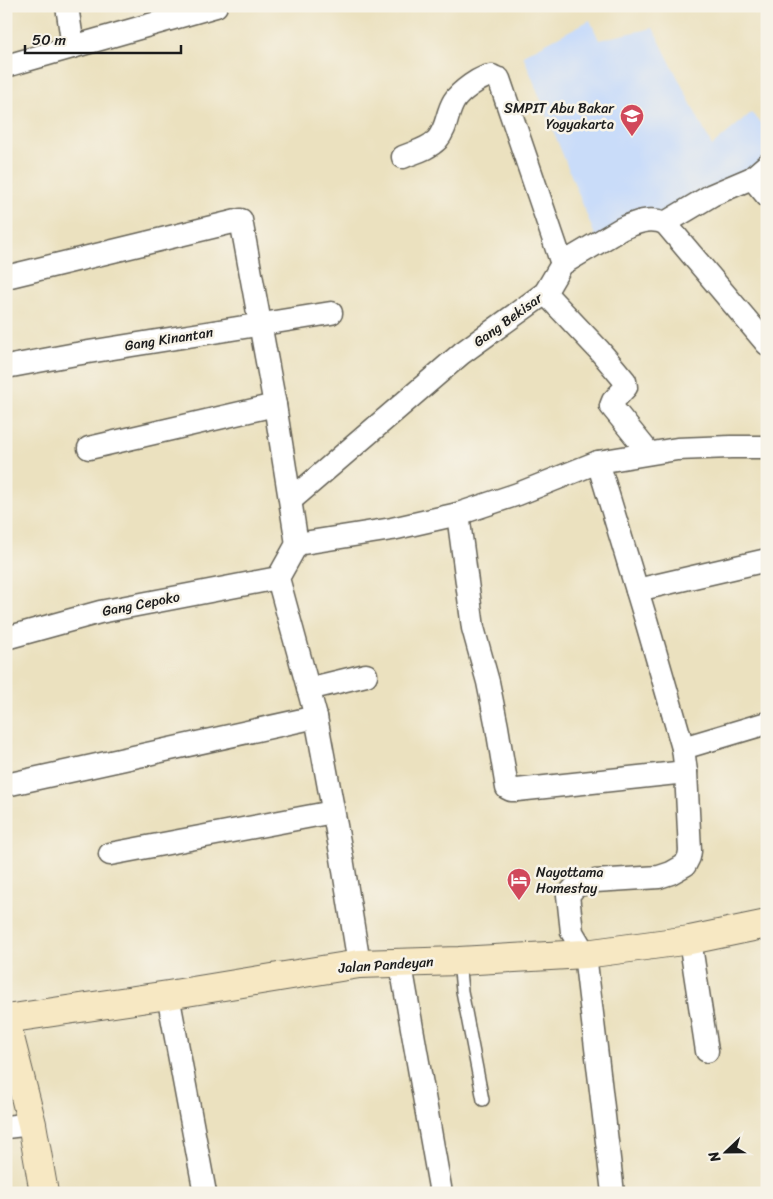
<svg xmlns="http://www.w3.org/2000/svg" width="773" height="1199" viewBox="0 0 773 1199" font-family="Sriracha,sans-serif">
	<style>
		.built { fill: #c9dcf9 }
		.lines { fill: none; stroke-linecap: round; stroke-linejoin: round }
		.lane-casing { stroke: #646155; stroke-width: 14 }
		.street-casing { stroke: #646155; stroke-width: 25 }
		.secondary-casing { stroke: #646155; stroke-width: 30 }
		.lane { stroke: #fff; stroke-width: 11 }
		.street { stroke: #fff; stroke-width: 22 }
		.secondary { stroke: #f7e8c3; stroke-width: 28 }
		.labels { text-anchor: middle; dominant-baseline: central; stroke-width: 5; stroke-linejoin: round; paint-order: stroke }
		.poi-label { font-size: 14px; fill: #1c1c1c; stroke: #f7f3e8; text-anchor: end }
		.street-label { font-size: 14px; fill: #1c1c1c; stroke: #f7f3e8 }
	</style>
	<rect width="100%" height="100%" fill="#f7f3e8"/>
	<filter id="ink" filterUnits="userSpaceOnUse"><feTurbulence type="fractalNoise" baseFrequency=".02" numOctaves="2"/><feDisplacementMap in="SourceGraphic" scale="10" xChannelSelector="R" yChannelSelector="G"/><feConvolveMatrix kernelMatrix="1 2 1 2 8 2 1 2 1" color-interpolation-filters="sRGB"/></filter>
	<filter id="wash" filterUnits="userSpaceOnUse"><feTurbulence type="fractalNoise" baseFrequency=".0096" numOctaves="4" result="noise"/><feDisplacementMap in="SourceGraphic" scale="20" xChannelSelector="R" yChannelSelector="G"/><feGaussianBlur stdDeviation="1.12" result="paint"/><feColorMatrix in="noise" values="0 0 0 0 0 0 0 0 0 0 0 0 0 0 0 0 0 1.4 0 .05"/><feComposite in="paint" operator="in"/></filter>
	<g filter="url(#wash)">
		<rect width="100%" height="100%" fill="#ebe1bf"/>
		<polygon class="built" points="590,20 599,40 653,28 712,146 751,113 767,128 767,196 752,178 598,243 523,55"/>
	</g>
	<g filter="url(#ink)">
		<g class="lines">
			<defs>
				<polyline id="lane" points="459,961 462,991 483,1100"/>
				<g id="street">
					<polyline points="67,6 73,47"/>
					<polyline points="6,66 216,6"/>
					<path d="M403 157C415 152 428 149 437 140 448 127 446 114 454 101 459 93 481 75 492 76 492 76 498 79 499 79L562 264"/>
					<polyline points="752,178 767,196"/>
					<polyline points="665,223 767,344"/>
					<polyline points="6,277 241,220 275,405 297,544"/>
					<polyline points="545,293 599,350 625,381 626,387 613,401 611,406 649,453"/>
					<polyline points="6,367 76,354 331,313"/>
					<polyline points="89,448 275,405"/>
					<polyline points="598,462 646,620 683,748 686,772 690,851 689,857 685,865 671,873 659,877 595,881 576,886 568,895 572,932 585,954 613,1193"/>
					<path d="M291 500 462 353 545 293 562 264 621 229C636 222 650 217 665 223L712 195 752 178 767 165"/>
					<polyline points="458,514 473,628 488,682 497,727 507,788 511,790 517,790 686,772"/>
					<polyline points="637,590 767,560"/>
					<polyline points="6,638 100,612 278,578"/>
					<polyline points="308,689 366,675"/>
					<polyline points="683,748 767,723"/>
					<polyline points="6,785 316,717"/>
					<polyline points="110,854 333,812"/>
					<polyline points="690,940 707,1051"/>
					<polyline points="402,963 403,977 441,1193"/>
					<polyline points="359,964 342,858 316,717 278,578 297,544 392,529 458,514 518,494 598,462 677,449 731,447 767,447"/>
					<polyline points="168,995 205,1193"/>
					<polyline points="6,1127 32,1124"/>
				</g>
				<g id="secondary">
					<polyline points="6,1019 168,995 359,964 459,961 585,954 690,940 767,924"/>
					<polyline points="6,1022 32,1124 44,1193"/>
				</g>
			</defs>
			<use href="#lane" class="lane-casing"/>
			<use href="#street" class="street-casing"/>
			<use href="#secondary" class="secondary-casing"/>
			<use href="#lane" class="lane"/>
			<use href="#street" class="street"/>
			<use href="#secondary" class="secondary"/>
		</g>
	</g>
	<defs>
		<symbol id="school-pin" viewBox="-11 -11 22 30"><path d="M0 17L-7.5 6A9.5 9.5 0 1 1 7.5 6Z" fill="#d1495b" stroke="#f7f3e8"/><path d="M0-5L7-2L0 1L-7-2ZM-4 1L0 2.5L4 1V4Q0 6-4 4Z" fill="#fff"/></symbol>
		<symbol id="hotel-pin" viewBox="-11 -11 22 30"><path d="M0 17L-7.5 6A9.5 9.5 0 1 1 7.5 6Z" fill="#d1495b" stroke="#f7f3e8"/><path d="M-6-4.5h1.5V1H6V5H4.5V3h-9V5H-6ZM-4 0a1.8 1.8 0 1 1 3.6 0ZM.5 0V-2.5h3Q6-2.5 6 0Z" fill="#fff"/></symbol>
	</defs>
	<g fill-rule="evenodd">
		<use href="#school-pin" x="618" y="102" width="28" height="38"/>
		<use href="#hotel-pin" x="505" y="866" width="28" height="38"/>
	</g>
	<g class="labels">
		<g class="poi-label">
			<text x="614" y="108">SMPIT Abu Bakar<tspan x="614" dy="16">Yogyakarta</tspan></text>
			<text x="536" y="872" text-anchor="start">Nayottama<tspan x="536" dy="16">Homestay</tspan></text>
		</g>
		<g class="street-label">
			<text transform="translate(508 320) rotate(-36)">Gang Bekisar</text>
			<text transform="translate(169 339) rotate(-9)">Gang Kinantan</text>
			<text transform="translate(141 604) rotate(-11)">Gang Cepoko</text>
			<text transform="translate(386 965) rotate(-4)">Jalan Pandeyan</text>
		</g>
	</g>
	<rect width="773" height="1199" fill="none" stroke="#f7f3e8" stroke-width="25"/>
	<g transform="translate(726 1152) rotate(248)" stroke="#f7f3e8" stroke-width="4" paint-order="stroke">
	<path d="M0-4L9 19L0 12L-9 19Z" fill="#1c1c1c"/>
	<text y="-8" font-size="14" font-weight="bold" text-anchor="middle" fill="#1c1c1c">N</text>
	</g>
	<path d="M25 45v8h156v-8" fill="none" stroke="#1c1c1c" stroke-width="2.5"/>
	<text x="32" y="45" font-size="15" fill="#1c1c1c" stroke="#f7f3e8" stroke-width="4" paint-order="stroke">50 m</text>
</svg>
